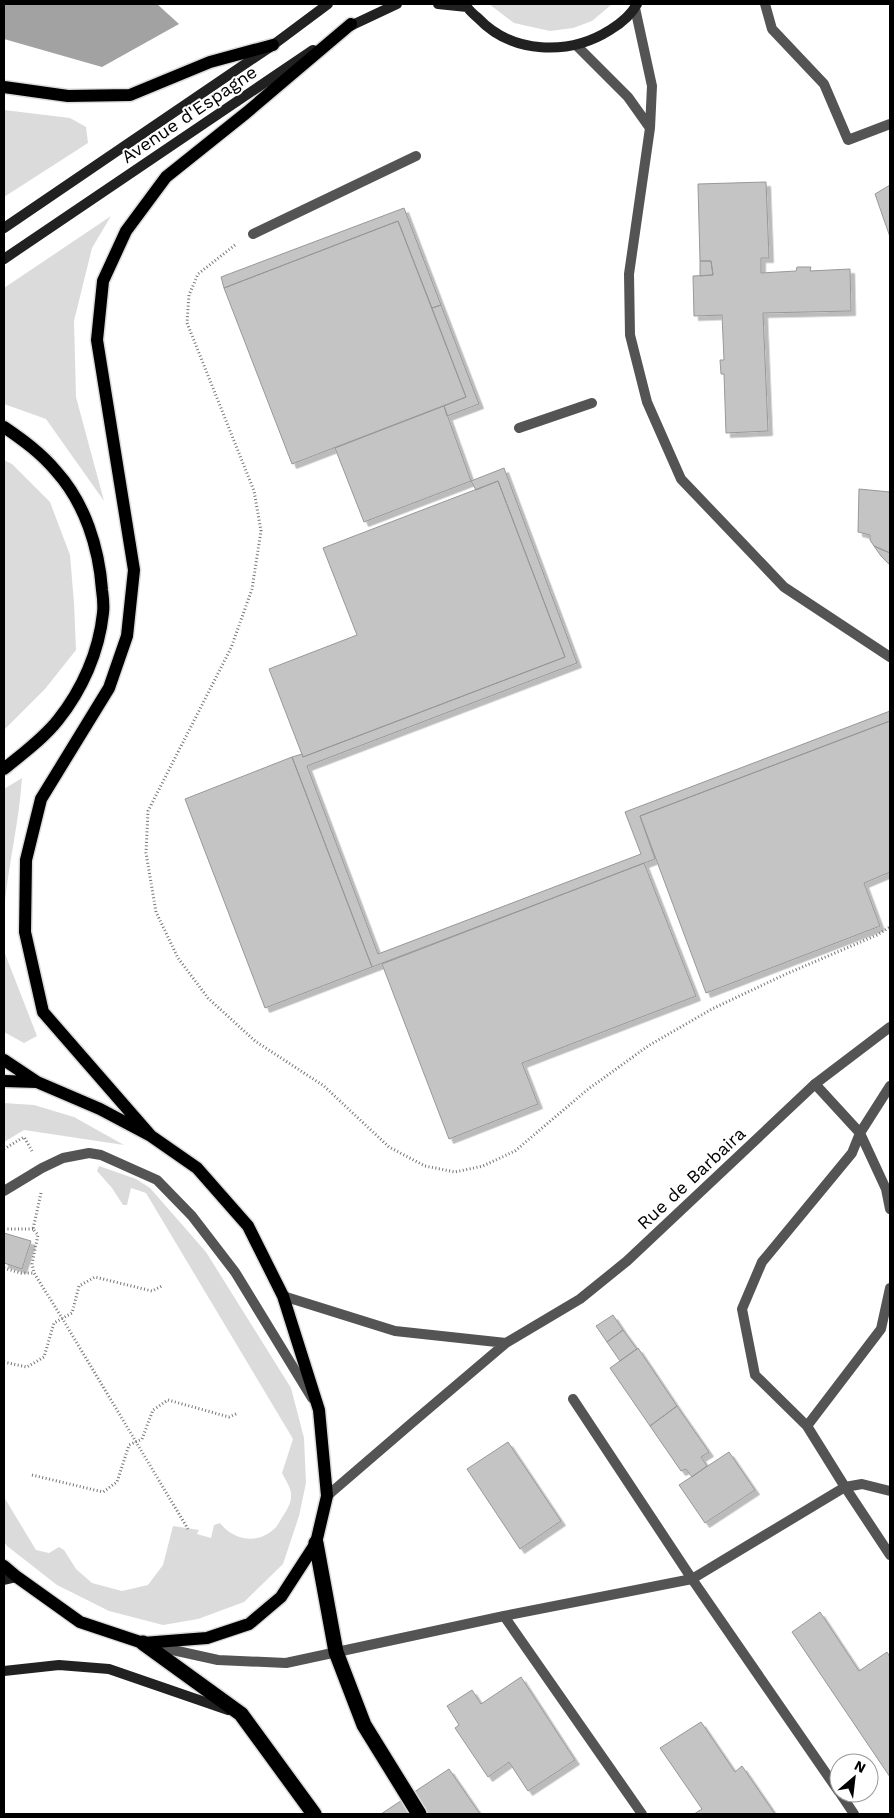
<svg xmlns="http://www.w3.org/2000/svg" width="894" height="1818" font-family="'Work Sans',sans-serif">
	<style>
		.green { fill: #dbdbdb }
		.water { fill: #a2a2a2 }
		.building { fill: #c4c4c4; stroke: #989898; filter: url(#shadow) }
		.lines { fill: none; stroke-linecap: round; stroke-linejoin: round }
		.primary-casing { stroke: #dbdbdb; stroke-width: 15 }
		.highway-casing { stroke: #dbdbdb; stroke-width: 18 }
		.path { stroke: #767676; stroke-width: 3; stroke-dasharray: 1 2.5; stroke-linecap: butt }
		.lane { stroke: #545454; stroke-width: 10 }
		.street { stroke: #545454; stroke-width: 10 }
		.secondary { stroke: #212121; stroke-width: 10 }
		.primary { stroke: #000; stroke-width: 12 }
		.highway { stroke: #000; stroke-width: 15 }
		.labels { text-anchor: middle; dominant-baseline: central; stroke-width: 4; stroke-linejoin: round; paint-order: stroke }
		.street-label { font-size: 18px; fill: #000; stroke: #fff }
	</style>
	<defs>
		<filter id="shadow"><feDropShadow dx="4.5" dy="4.5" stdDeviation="0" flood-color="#0004"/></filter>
	</defs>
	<rect width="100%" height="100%" fill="#fff"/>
	<path class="green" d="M 489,4 L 612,4 L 592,21 L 573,28 L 550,31 L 514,23 Z
		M 4,110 L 70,118 L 86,127 L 88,143 L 4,197 Z
		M 111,216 L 92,248 L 74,321 L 76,397 L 104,501 L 46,419 L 4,404 L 4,288 Z
		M 4,460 L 12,464 L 50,502 L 70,555 L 74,603 L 76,650 L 45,689 L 4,730 Z
		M 22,778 C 19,823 8,866 4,911 L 4,789 Z
		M 4,951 L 37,1036 L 24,1043 L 4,1032 Z
		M 4,1103 L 34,1105 L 74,1117 L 124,1145 L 24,1130 L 4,1142 Z
		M 99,1166 L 136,1179 L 150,1188 L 206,1252 L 291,1388 L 304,1438 L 306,1483 L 299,1516 L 283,1564 L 244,1602 L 198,1619 L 163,1625 L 109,1611 L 57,1585 L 7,1546 L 4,1542 L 4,1497 L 36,1550 L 49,1553 L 59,1547 L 64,1550 L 76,1569 L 92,1583 L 122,1591 L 148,1585 L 163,1565 L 173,1526 L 199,1530 L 197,1534 L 211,1538 L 214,1525 L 220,1523 C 233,1540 257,1545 274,1529 C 278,1526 280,1520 283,1516 C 287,1510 292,1502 291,1494 C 291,1488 285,1479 282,1473 L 293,1439 L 146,1193 L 131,1188 L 127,1205 L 123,1205 L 112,1188 L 97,1171 Z"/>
	<path class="water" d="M 4,4 L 157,4 L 179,24 L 102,67 L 4,39 Z"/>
	<path class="building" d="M 766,182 L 769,258 L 761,258 L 761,273 L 796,271 L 797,267 L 811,267 L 810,271 L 850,269 L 851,311 L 763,313 L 768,431 L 726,433 L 724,374 L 721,374 L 720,360 L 724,360 L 722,315 L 694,316 L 693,276 L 713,275 L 711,261 L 700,261 L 698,184 Z
		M 890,185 L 890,237 L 875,194 Z
		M 404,208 L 441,305 L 432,308 L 398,221 L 224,288 L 221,277 Z
		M 398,221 L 466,397 L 292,464 L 224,288 Z
		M 700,261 L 711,261 L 713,275 L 700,276 Z
		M 441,305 L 479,404 L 447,416 L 444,406 L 466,397 L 432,308 Z
		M 444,406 L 471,481 L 364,522 L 335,448 Z
		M 504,468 L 577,663 L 307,766 L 378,954 L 641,854 L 625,812 L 890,711 L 890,721 L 640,816 L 655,859 L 372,967 L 292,757 L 302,754 L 303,757 L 565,657 L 498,481 L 476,490 L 471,481 Z
		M 498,481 L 565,657 L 303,757 L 269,669 L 357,635 L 323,548 Z
		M 859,489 L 890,492 L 890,553 L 874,546 L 870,540 L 870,535 L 858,532 Z
		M 874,546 L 890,553 L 890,565 L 881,556 Z
		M 890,721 L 890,872 L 864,883 L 880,926 L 706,993 L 640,816 Z
		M 292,757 L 372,967 L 265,1008 L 185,799 Z
		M 644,863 L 696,996 L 522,1063 L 538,1104 L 449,1139 L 382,964 Z
		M 4,1233 L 31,1241 L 22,1269 L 4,1263 Z
		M 613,1315 L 623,1330 L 607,1342 L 596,1326 Z
		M 623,1330 L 637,1349 L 620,1361 L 607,1342 Z
		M 638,1348 L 677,1406 L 650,1426 L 610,1368 Z
		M 677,1406 L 709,1452 L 701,1457 L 707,1466 L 692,1477 L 686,1469 L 681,1471 L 650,1426 Z
		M 508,1442 L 561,1521 L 520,1549 L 467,1469 Z
		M 729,1452 L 755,1490 L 705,1523 L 679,1485 Z
		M 820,1612 L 859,1671 L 887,1652 L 890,1657 L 890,1777 L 792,1632 Z
		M 521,1677 L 575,1760 L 528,1791 L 509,1762 L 488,1777 L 455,1728 L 459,1725 L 447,1706 L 472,1690 L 481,1704 Z
		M 701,1722 L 735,1772 L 742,1766 L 775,1814 L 694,1814 L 702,1809 L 660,1748 Z
		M 449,1769 L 480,1814 L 381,1814 Z"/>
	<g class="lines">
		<defs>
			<path id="primary" d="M 4,87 L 68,96 L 130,95 L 210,62 L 273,45
				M 4,427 C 23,440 41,453 56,471 C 85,503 99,548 102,590 C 103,597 104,605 103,613 C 99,652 82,690 58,720 C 43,739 22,754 4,769
				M 4,1060 L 37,1082 L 100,1109 L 151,1136 L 197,1168 L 248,1226 L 283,1296 L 319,1410 L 327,1496 L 316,1543 L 281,1597 L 249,1624 L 207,1638 L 143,1643 L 80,1622 L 17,1577 L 4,1566
				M 4,1081 L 37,1082
				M 151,1136 L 43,1012 L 25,932 L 26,860 L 41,799 L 109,688 L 127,636 L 134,570 L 97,340 L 103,281 L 126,231 L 166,177 L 246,113 L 351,24"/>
			<path id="highway" d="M 316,1543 L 336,1652 L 364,1725 L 419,1814
				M 143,1643 L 241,1714 L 314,1814"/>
		</defs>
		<use href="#primary" class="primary-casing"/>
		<use href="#highway" class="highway-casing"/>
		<path class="path" d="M 235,245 L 198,274 L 189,295 L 187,323 L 254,491 L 261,531 L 252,589 L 231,648 L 148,811 L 146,853 L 156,912 L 178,958 L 208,998 L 255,1041 L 324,1086 L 389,1147 L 425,1166 L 455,1172 L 483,1166 L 515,1151 L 587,1090 L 648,1046 L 712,1009 L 786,974 L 877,935 L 890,927
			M 4,1149 L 24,1137 L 32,1151
			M 41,1193 L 33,1229 L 38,1235 L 32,1264 L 34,1273 L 62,1318 L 188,1529
			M 4,1229 L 33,1229
			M 4,1268 L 21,1273 L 34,1273
			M 4,1362 L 27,1367 L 44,1357 L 54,1323 L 72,1313 L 79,1286 L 95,1277 L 152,1291 L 162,1286
			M 32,1475 L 103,1492 L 117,1482 L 129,1445 L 142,1439 L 153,1410 L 168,1400 L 229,1417 L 238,1413"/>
		<path class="lane" d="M 765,4 L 772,29 L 824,84 L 848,140 L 890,124
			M 253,234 L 416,156
			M 519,428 L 592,403
			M 815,1084 L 860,1133 L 886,1189 L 890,1209
			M 890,1086 L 860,1133 L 852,1153 L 762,1262 L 742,1309 L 755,1375 L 807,1426 L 845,1487 L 862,1484 L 890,1491
			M 4,1191 L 42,1168 L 63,1158 L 89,1153 L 101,1155 L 157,1180 L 192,1216 L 235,1272 L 312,1398
			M 573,1399 L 692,1579 L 839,1792
			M 807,1426 L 881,1329 L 890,1288
			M 504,1616 L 642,1814
			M 150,1645 L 218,1660 L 286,1663 L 504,1616 L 692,1579 L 845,1487 L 890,1555
			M 840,1793 L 854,1814"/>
		<path class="street" d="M 635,8 L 652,86 L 650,128 L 629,274 L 630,335 L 647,402 L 681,479 L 745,546 L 784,587 L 890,657
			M 576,45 L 628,97 L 650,128
			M 283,1296 L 395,1331 L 506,1343
			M 327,1496 L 413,1422 L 506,1343 L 580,1299 L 627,1261 L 815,1084 L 890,1027"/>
		<path class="secondary" d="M 438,4 L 467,7
			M 465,4 C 468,9 473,14 478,18 C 512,54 569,56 610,30 C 620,24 631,15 637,4
			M 346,28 L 397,4
			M 4,228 L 273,45 L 328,4
			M 4,259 L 313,50
			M 4,1580 L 17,1577
			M 4,1671 L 59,1665 L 109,1669 L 228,1710"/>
		<use href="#primary" class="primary"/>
		<use href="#highway" class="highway"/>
	</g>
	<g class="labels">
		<g class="street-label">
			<text transform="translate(189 114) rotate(-34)">Avenue d'Espagne</text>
			<text transform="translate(691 1178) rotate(-43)">Rue de Barbaira</text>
		</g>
	</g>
	<rect width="894" height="1818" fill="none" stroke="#000000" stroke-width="10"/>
	<g transform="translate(854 1778) rotate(28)"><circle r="24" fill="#ffffff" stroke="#999999"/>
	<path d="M0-4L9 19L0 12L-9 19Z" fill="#000000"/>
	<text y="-8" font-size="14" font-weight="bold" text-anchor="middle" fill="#000000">N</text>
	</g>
</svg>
